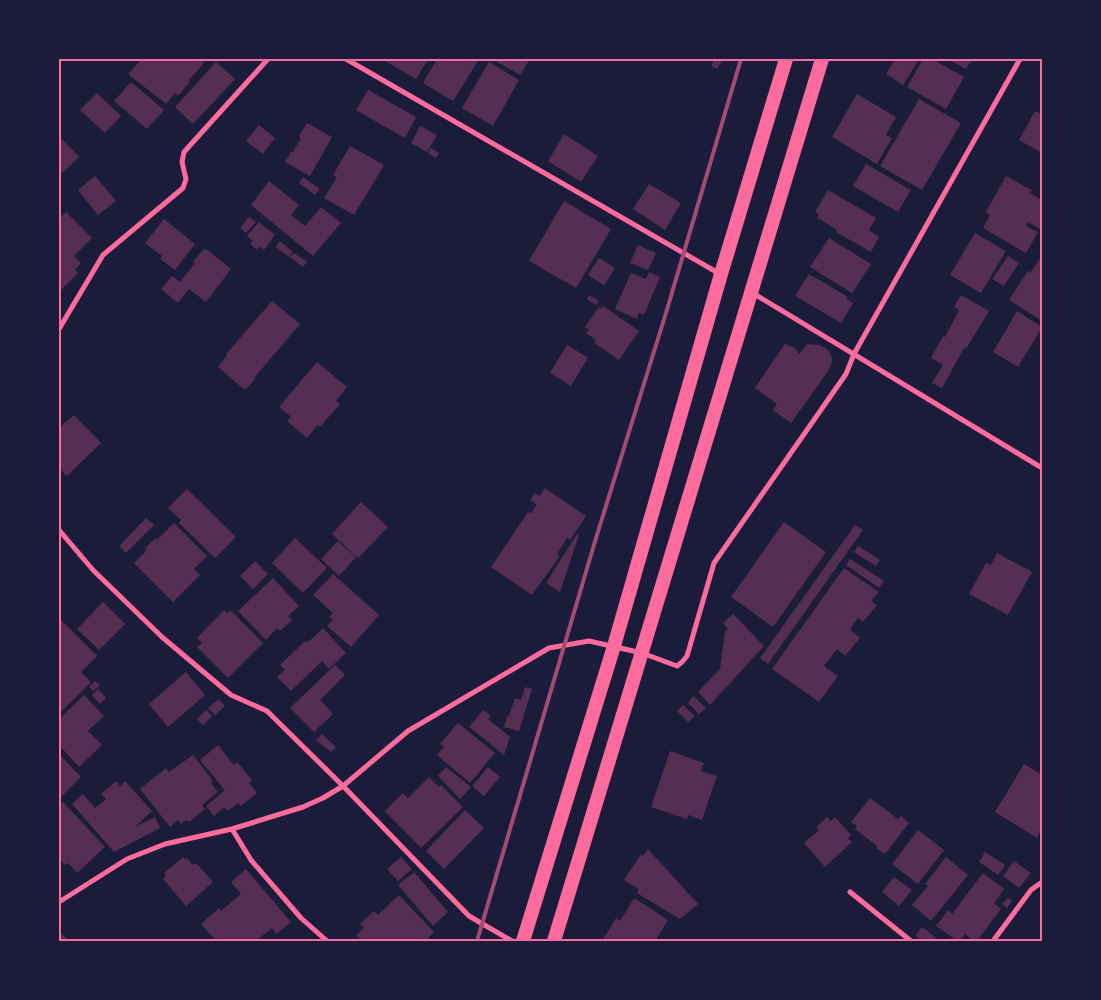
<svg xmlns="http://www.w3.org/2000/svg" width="1101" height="1000" font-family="'DM Sans',sans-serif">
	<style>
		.building { fill: #542f53 }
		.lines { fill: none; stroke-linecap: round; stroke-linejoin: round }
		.minor { stroke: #ff6b9d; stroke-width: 5 }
		.trunk { stroke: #ff6b9d; stroke-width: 14 }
		.rail { stroke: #a44b75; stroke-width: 4 }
		.neatline { fill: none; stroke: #ff6b9d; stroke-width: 2 }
	</style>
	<rect width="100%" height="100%" fill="#1b1b3a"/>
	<path class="building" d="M 142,59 L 200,59 L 204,63 L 189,80 L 190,82 L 178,96 L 175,93 L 166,104 L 128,74 Z
		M 386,59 L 428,59 L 416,79 L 385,61 Z
		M 437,59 L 479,59 L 453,101 L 423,83 Z
		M 492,59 L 530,59 L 520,75 Z
		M 715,59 L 723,59 L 717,69 L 711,66 Z
		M 895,59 L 919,59 L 903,85 L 886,74 Z
		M 923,59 L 932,59 L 964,77 L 946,109 L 907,87 Z
		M 947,59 L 972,59 L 966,69 Z
		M 216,62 L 235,79 L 193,124 L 175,107 Z
		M 489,62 L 519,80 L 493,126 L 462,108 Z
		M 131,82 L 164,110 L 147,129 L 114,101 Z
		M 368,90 L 416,117 L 405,138 L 356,110 Z
		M 97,93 L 121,116 L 105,133 L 80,110 Z
		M 857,94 L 896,117 L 886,135 L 892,138 L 877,164 L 832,137 Z
		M 919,99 L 961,123 L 922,190 L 880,166 Z
		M 1042,110 L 1042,153 L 1019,140 L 1035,111 L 1040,114 Z
		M 307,123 L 332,137 L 310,176 L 285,162 L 291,152 L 293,152 L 301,138 L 299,136 Z
		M 259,125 L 275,138 L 263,154 L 246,141 Z
		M 420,126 L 437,135 L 427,152 L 411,143 Z
		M 564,134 L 598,156 L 581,182 L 548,161 Z
		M 62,139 L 79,157 L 62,173 L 59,169 L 59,141 Z
		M 350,146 L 384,165 L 354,215 L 324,198 L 337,177 L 333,175 Z
		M 431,148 L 439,153 L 436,158 L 428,153 Z
		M 866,164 L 911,190 L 898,212 L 853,186 Z
		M 95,176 L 116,201 L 98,215 L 78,190 Z
		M 1006,176 L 1032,190 L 1030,193 L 1042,200 L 1042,224 L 1040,229 L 1028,222 L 1026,226 L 1038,232 L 1026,253 L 983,228 L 990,215 L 986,212 Z
		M 303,177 L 320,189 L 315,195 L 299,183 Z
		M 269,181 L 299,205 L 291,215 L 305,226 L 321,207 L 341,223 L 313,256 L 251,205 Z
		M 649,184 L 681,203 L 665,230 L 633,209 Z
		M 828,190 L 876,218 L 869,230 L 879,237 L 871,252 L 836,232 L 837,230 L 817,218 L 819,214 L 815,212 Z
		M 564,201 L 611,229 L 576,288 L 529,261 Z
		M 66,212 L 92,238 L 74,256 L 81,263 L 75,269 L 78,273 L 59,292 L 59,219 Z
		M 249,217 L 256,222 L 246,233 L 240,228 Z
		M 164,219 L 195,244 L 175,270 L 160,259 L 162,256 L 145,243 Z
		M 259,222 L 275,235 L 264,250 L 259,246 L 257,250 L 250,244 L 253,241 L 247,236 Z
		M 975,233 L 1006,251 L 981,293 L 950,275 Z
		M 829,238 L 871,264 L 852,293 L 810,267 Z
		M 280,241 L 293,252 L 289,257 L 276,247 Z
		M 638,245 L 656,253 L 648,270 L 630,263 Z
		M 206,249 L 231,269 L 206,302 L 189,289 L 178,303 L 161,289 L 172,276 L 180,282 L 195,263 L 193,262 L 203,250 Z
		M 294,253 L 307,262 L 303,267 L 290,257 Z
		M 1008,256 L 1019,263 L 1004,286 L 992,279 Z
		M 1041,257 L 1042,258 L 1042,321 L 1009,300 L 1028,271 L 1030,273 Z
		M 599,258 L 615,268 L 604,285 L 588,275 Z
		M 649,272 L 660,277 L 644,315 L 639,313 L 637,319 L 615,309 L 631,273 L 646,279 Z
		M 809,274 L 848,297 L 846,299 L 853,303 L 841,323 L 795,296 Z
		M 589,295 L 599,301 L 596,305 L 587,299 Z
		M 961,295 L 989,311 L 966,349 L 964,348 L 942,388 L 932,383 L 943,365 L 931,358 L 943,336 L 945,337 L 959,310 L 954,307 Z
		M 272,301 L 300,324 L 254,378 L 255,379 L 245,390 L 218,367 L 227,355 L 226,354 Z
		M 603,306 L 639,331 L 619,360 L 594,343 L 596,340 L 586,333 L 589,330 L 585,327 L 599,307 L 601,309 Z
		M 1017,311 L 1042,327 L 1018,367 L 993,352 Z
		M 785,344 L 795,348 L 799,354 L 807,344 L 820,345 L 827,349 L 831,355 L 832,361 L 829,370 L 791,423 L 773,410 L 777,404 L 755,388 Z
		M 567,345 L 588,358 L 571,386 L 550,373 Z
		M 317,362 L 347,387 L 336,401 L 340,404 L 320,427 L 318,425 L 307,438 L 287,421 L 291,417 L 279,407 Z
		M 74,415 L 101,443 L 67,476 L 59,468 L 59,424 L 61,426 Z
		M 545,488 L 586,516 L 570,540 L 567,538 L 557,554 L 560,556 L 532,595 L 491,567 L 528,512 L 531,513 L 537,505 L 530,500 L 535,493 L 540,496 Z
		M 187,489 L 236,537 L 215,558 L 179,523 L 181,520 L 168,508 Z
		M 361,502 L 388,527 L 358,558 L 332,534 Z
		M 146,518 L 154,525 L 126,553 L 119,546 Z
		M 784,522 L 826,552 L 773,627 L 731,597 Z
		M 174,523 L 207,556 L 194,569 L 200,575 L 173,602 L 134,563 L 147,550 L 145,548 L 156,538 L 157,540 Z
		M 855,525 L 863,530 L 768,664 L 760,658 Z
		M 577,534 L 579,535 L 560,592 L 546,583 Z
		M 295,538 L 327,568 L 303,593 L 272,563 Z
		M 338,541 L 356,557 L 339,576 L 321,559 Z
		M 858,546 L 880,560 L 876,566 L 854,552 Z
		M 997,553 L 1032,572 L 1008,615 L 969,594 L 986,563 L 991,565 Z
		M 850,559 L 884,581 L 879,588 L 846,565 Z
		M 255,561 L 268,574 L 253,589 L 240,576 Z
		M 844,568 L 879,592 L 871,601 L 877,605 L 863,622 L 858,618 L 850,629 L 860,638 L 845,656 L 837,649 L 824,666 L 838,676 L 819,702 L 772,669 Z
		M 333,574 L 379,615 L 351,647 L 327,626 L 333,620 L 329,617 L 333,613 L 313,595 Z
		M 273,578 L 299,606 L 288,616 L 292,620 L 280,631 L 277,628 L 266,640 L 238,611 Z
		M 103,602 L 125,624 L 99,650 L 77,629 Z
		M 224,610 L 227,613 L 230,610 L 263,643 L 228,678 L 197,647 L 202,643 L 197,638 Z
		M 733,614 L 764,646 L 710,705 L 698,692 L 720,669 L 725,631 L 728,629 L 723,623 Z
		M 60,619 L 97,656 L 81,672 L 91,682 L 59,714 L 59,620 Z
		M 323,628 L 346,653 L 329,669 L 322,661 L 291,691 L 277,677 L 285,670 L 280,665 L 305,641 L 307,643 Z
		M 335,665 L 345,675 L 320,700 L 333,714 L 314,732 L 290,708 Z
		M 186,672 L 205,695 L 168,727 L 149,704 Z
		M 95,681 L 100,685 L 93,691 L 89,687 Z
		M 525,687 L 532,689 L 519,731 L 504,727 L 507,716 L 509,716 L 515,698 L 521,700 Z
		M 98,689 L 106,698 L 100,704 L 92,695 Z
		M 84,695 L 104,716 L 88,731 L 102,745 L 79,767 L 59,745 L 59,719 Z
		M 693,696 L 706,708 L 699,714 L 688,703 Z
		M 219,699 L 225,706 L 215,715 L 208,708 Z
		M 683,705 L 695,716 L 688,722 L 677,711 Z
		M 206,710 L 212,716 L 203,725 L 197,719 Z
		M 483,710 L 491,716 L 488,719 L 510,737 L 504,755 L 469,727 Z
		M 458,723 L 495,753 L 470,783 L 437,755 L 444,747 L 440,744 Z
		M 322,734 L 336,747 L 331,752 L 316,740 Z
		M 218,745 L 234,765 L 237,762 L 252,780 L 249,783 L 257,793 L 241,806 L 238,803 L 228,811 L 224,807 L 214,816 L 206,806 L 225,790 L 200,760 Z
		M 670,751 L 704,763 L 701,771 L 717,776 L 702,820 L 688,815 L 687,819 L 651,807 Z
		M 59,754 L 81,777 L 59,799 Z
		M 193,755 L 213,781 L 211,783 L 218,792 L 202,805 L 205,809 L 189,822 L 186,820 L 181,824 L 178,820 L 170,827 L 140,789 L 166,768 L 169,772 Z
		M 1024,764 L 1042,775 L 1042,828 L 1037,838 L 995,812 Z
		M 446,767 L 471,787 L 460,799 L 438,776 Z
		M 488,767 L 500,777 L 484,796 L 472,786 Z
		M 429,777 L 439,787 L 441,785 L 463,807 L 421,848 L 385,811 L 403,793 L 408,798 Z
		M 116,781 L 120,786 L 125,781 L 152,811 L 136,826 L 155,817 L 160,828 L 114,852 L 72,804 L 83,794 L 95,808 L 106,799 L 101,794 Z
		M 870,798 L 898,819 L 901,816 L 909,823 L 885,854 L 876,848 L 877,846 L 855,829 L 857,826 L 851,822 Z
		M 63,802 L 105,847 L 77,873 L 68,863 L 65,865 L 59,859 L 59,805 Z
		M 465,810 L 484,828 L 444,869 L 426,851 Z
		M 827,817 L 831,821 L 835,817 L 851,835 L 848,838 L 852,842 L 825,867 L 804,843 L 819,830 L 816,827 Z
		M 918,830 L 944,850 L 918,884 L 892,864 Z
		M 648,849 L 698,904 L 680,919 L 637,893 L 639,889 L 624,880 L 641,854 L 643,856 Z
		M 985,852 L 1005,865 L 998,875 L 979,862 Z
		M 183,857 L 185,859 L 187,858 L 193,865 L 196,863 L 213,882 L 186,906 L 163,879 L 166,876 L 164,873 Z
		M 401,857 L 412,869 L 398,881 L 387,869 Z
		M 946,857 L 968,875 L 931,921 L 912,905 L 928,886 L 925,884 Z
		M 1014,861 L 1031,873 L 1019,888 L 1003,876 Z
		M 246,869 L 291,922 L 276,934 L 272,928 L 256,941 L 216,941 L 201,924 L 219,908 L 221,911 L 241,894 L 231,882 Z
		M 414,872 L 448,912 L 433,926 L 398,885 Z
		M 983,873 L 1004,889 L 994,903 L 1001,909 L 977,941 L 974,941 L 965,934 L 960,941 L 957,941 L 936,926 L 948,910 L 952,914 Z
		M 894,877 L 912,890 L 899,906 L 882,892 Z
		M 399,895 L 434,932 L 425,941 L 362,941 L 356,935 L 364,928 L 360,924 L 374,911 L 378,915 Z
		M 634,898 L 668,920 L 655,941 L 602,941 L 616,918 L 620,921 Z
		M 1008,898 L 1012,901 L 1007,908 L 1002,904 Z
		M 922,927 L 940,941 L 923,941 L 915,936 Z
		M 59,932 L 69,941 L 59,941 Z"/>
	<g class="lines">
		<path class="minor" d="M 346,59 L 720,274
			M 751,292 L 1042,468
			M 59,329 L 103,255 L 183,188 L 186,179 L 182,162 L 184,152 L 268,59
			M 59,530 L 93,570 L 162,637 L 231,695 L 267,711 L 343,786 L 469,916 L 512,941
			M 232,829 L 251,860 L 301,918 L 327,941
			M 850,892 L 911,941
			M 59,902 L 127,859 L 165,844 L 232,829 L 303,807 L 323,798 L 343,786 L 408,731 L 549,648 L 589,641 L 642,653 L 677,666 L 682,662 L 687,656 L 714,563 L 846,374 L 854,354 L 1020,59
			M 993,941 L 1031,890 L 1042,882"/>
		<path class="trunk" d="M 523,941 L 614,646 L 721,274 L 786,59
			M 554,941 C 644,647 731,352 822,59"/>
		<path class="rail" d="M 477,941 L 596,538 L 666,313 L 741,59"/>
	</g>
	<rect width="1101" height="1000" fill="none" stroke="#1b1b3a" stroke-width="120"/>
	<rect x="60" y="60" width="981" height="880" class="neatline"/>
</svg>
